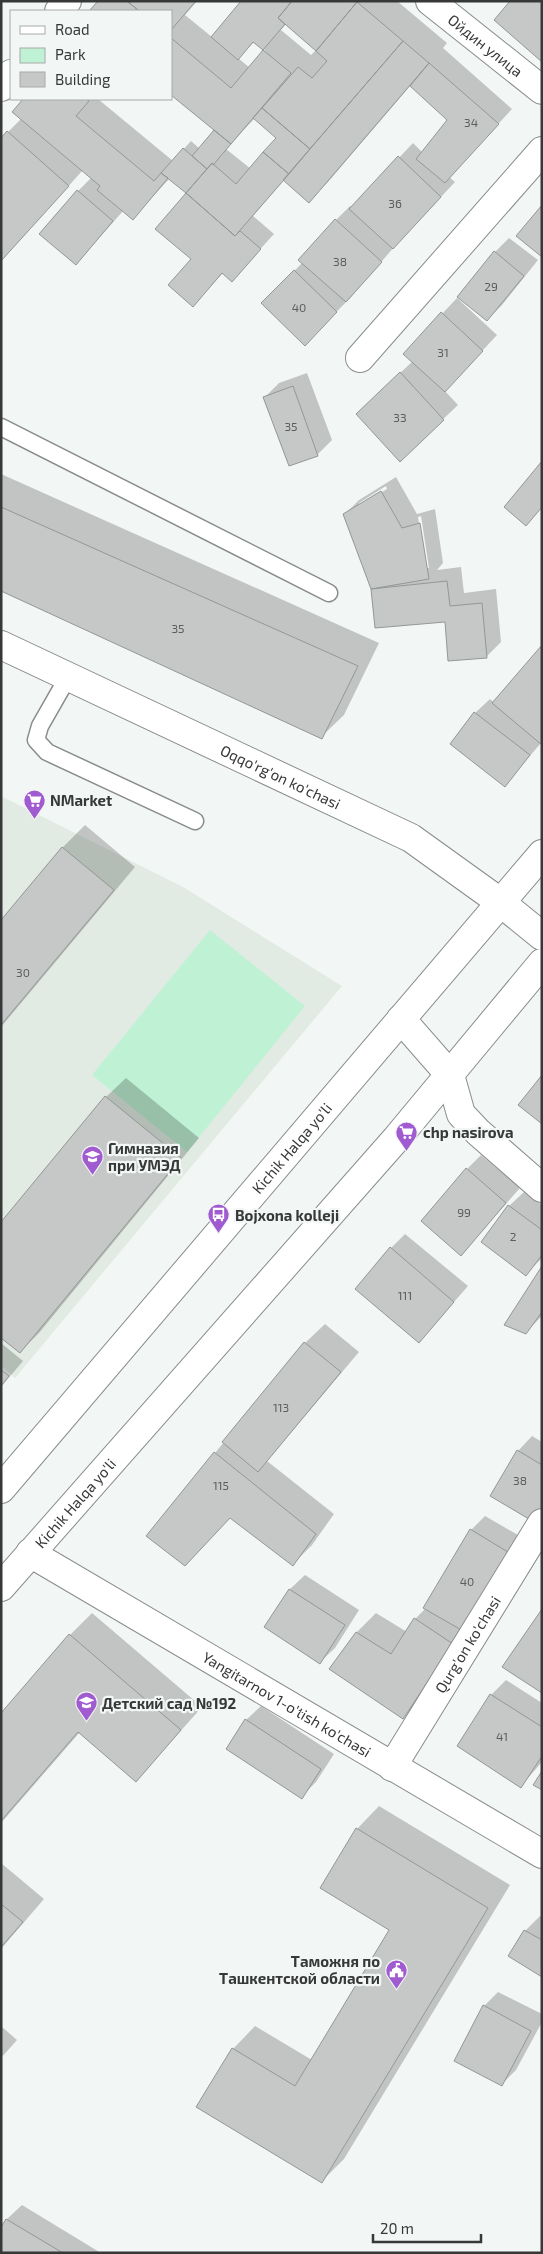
<svg xmlns="http://www.w3.org/2000/svg" width="543" height="2254" font-family="'Exo 2',sans-serif">
	<style>
		.built { fill: #e1ebe4 }
		.green { fill: #bff1d4 }
		.shadow { fill: #0003; fill-rule: evenodd }
		.building { fill: #c5c8c6; stroke: #939795 }
		.lines { fill: none; stroke-linecap: round; stroke-linejoin: round }
		.lane-casing { stroke: #888c8a; stroke-width: 19 }
		.street-casing { stroke: #888c8a; stroke-width: 30 }
		.secondary-casing { stroke: #888c8a; stroke-width: 30 }
		.highway-casing { stroke: #888c8a; stroke-width: 30 }
		.lane { stroke: #fff; stroke-width: 16 }
		.street { stroke: #fff; stroke-width: 28 }
		.secondary { stroke: #fff; stroke-width: 28 }
		.highway { stroke: #fff; stroke-width: 28 }
		.labels { text-anchor: middle; dominant-baseline: central; stroke-width: 4.5; stroke-linejoin: round; paint-order: stroke }
		.number-label { font-size: 12px; fill: #5a5d5c }
		.street-label { font-size: 15px; fill: #373938; stroke: #f2f6f4 }
		.poi-label { font-size: 15px; font-weight: bold; fill: #373938; stroke: #f2f6f4; text-anchor: start }
	</style>
	<rect width="100%" height="100%" fill="#f2f6f4"/>
	<path class="built" d="M 1,796 L 183,887 L 342,986 L 15,1378 L 1,1365 Z"/>
	<path class="green" d="M 210,930 L 305,1006 L 187,1152 L 92,1075 Z"/>
	<path class="shadow" d="M 99,1 L 197,1 L 185,15 L 212,37 L 243,1 L 397,1 L 447,43 L 443,48 L 512,109 L 449,177 L 455,182 L 395,246 L 351,297 L 305,344 L 263,303 L 303,262 L 336,220 L 350,206 L 352,207 L 413,143 L 423,153 L 449,119 L 411,85 L 328,182 L 309,201 L 284,180 L 253,216 L 274,234 L 232,280 L 223,273 L 193,305 L 188,193 L 170,178 L 133,218 L 124,210 L 76,264 L 78,191 L 92,177 L 83,170 L 1,261 L 1,139 L 21,119 L 13,112 L 25,99 L 98,99 L 173,161 L 191,141 L 200,149 L 216,130 L 171,93 L 171,11 L 91,11 ZM 286,24 L 316,50 L 311,55 L 281,30 ZM 255,41 L 265,50 L 250,68 L 238,58 ZM 255,118 L 278,137 L 251,169 L 226,149 Z
		M 509,238 L 538,260 L 502,305 L 487,320 L 495,252 Z
		M 457,298 L 497,335 L 445,391 L 458,405 L 400,460 L 372,399 L 413,361 L 404,354 Z
		M 307,373 L 332,440 L 318,454 L 290,465 L 265,397 L 279,383 Z
		M 1,474 L 379,643 L 344,715 L 321,737 L 1,589 Z
		M 396,477 L 417,514 L 435,509 L 443,563 L 437,570 L 461,567 L 464,593 L 496,589 L 501,642 L 486,657 L 446,620 L 376,627 L 373,589 L 344,515 L 359,500 ZM 386,486 L 387,489 L 359,506 L 359,503 ZM 421,516 L 429,568 L 426,568 L 418,517 Z
		M 490,699 L 541,743 L 505,785 L 475,713 Z
		M 85,825 L 135,867 L 1,1027 L 1,922 L 63,847 Z
		M 126,1078 L 199,1138 L 39,1333 L 20,1352 L 1,1224 L 106,1097 Z
		M 481,1155 L 520,1188 L 461,1254 L 467,1169 Z
		M 524,1192 L 542,1205 L 542,1258 L 526,1274 L 509,1206 Z
		M 405,1234 L 468,1286 L 419,1342 L 391,1248 Z
		M 542,1268 L 542,1316 L 525,1333 Z
		M 325,1324 L 359,1352 L 267,1461 L 334,1514 L 312,1545 L 293,1564 L 215,1453 L 305,1343 Z
		M 1,1343 L 23,1361 L 1,1387 Z
		M 532,1436 L 542,1442 L 542,1512 L 518,1451 Z
		M 485,1516 L 525,1539 L 422,1698 L 403,1717 L 357,1632 L 376,1613 L 407,1632 L 415,1619 L 426,1608 L 471,1530 Z
		M 305,1575 L 359,1610 L 335,1648 L 320,1662 L 266,1627 L 290,1589 Z
		M 92,1613 L 202,1707 L 136,1781 L 80,1732 L 1,1823 L 1,1715 L 70,1635 Z
		M 506,1680 L 542,1703 L 542,1762 L 521,1786 L 458,1746 L 491,1695 Z
		M 261,1706 L 334,1754 L 316,1782 L 301,1797 L 246,1720 Z
		M 379,1806 L 510,1885 L 344,2159 L 322,2181 L 233,2049 L 255,2026 L 312,2060 L 391,1929 L 357,1829 Z
		M 1,1863 L 44,1899 L 1,1949 Z
		M 540,1916 L 542,1917 L 542,1975 L 510,1956 L 525,1931 Z
		M 498,1992 L 542,2014 L 542,2022 L 516,2070 L 502,2084 L 484,2006 Z
		M 1,2026 L 17,2040 L 1,2058 Z
		M 22,2205 L 101,2253 L 1,2253 L 1,2229 L 7,2219 Z"/>
	<path class="building" d="M 98,1 L 127,1 L 139,11 L 89,11 Z
		M 127,1 L 196,1 L 171,30 L 171,11 L 139,11 Z
		M 241,1 L 292,1 L 278,18 L 285,24 L 263,50 L 253,42 L 238,60 L 211,37 Z
		M 292,1 L 356,1 L 357,2 L 316,51 L 278,18 Z
		M 510,1 L 542,1 L 542,62 L 494,20 Z
		M 357,2 L 403,41 L 310,149 L 262,108 L 298,67 L 312,78 L 327,61 L 316,51 Z
		M 171,38 L 231,88 L 263,50 L 291,73 L 231,144 L 171,95 Z
		M 403,41 L 429,63 L 309,203 L 283,180 Z
		M 429,63 L 499,124 L 445,183 L 416,159 L 447,120 L 410,86 Z
		M 23,99 L 86,99 L 89,101 L 76,116 L 154,181 L 161,173 L 168,178 L 133,220 L 97,190 L 100,186 L 12,112 Z
		M 262,108 L 310,149 L 289,174 L 263,152 L 276,138 L 253,118 Z
		M 214,130 L 231,144 L 213,165 L 212,163 L 207,169 L 192,156 Z
		M 7,131 L 69,186 L 1,261 L 1,138 Z
		M 183,148 L 207,169 L 186,193 L 161,173 Z
		M 263,152 L 289,174 L 235,236 L 186,193 L 212,163 L 236,184 Z
		M 398,156 L 441,197 L 393,249 L 349,209 Z
		M 77,190 L 113,221 L 76,265 L 39,234 Z
		M 186,193 L 235,236 L 240,231 L 261,249 L 232,282 L 222,273 L 193,307 L 168,285 L 191,259 L 155,229 Z
		M 542,205 L 542,257 L 516,236 Z
		M 335,219 L 382,262 L 346,302 L 298,260 Z
		M 494,251 L 524,276 L 487,321 L 457,297 Z
		M 294,270 L 337,312 L 305,346 L 261,303 Z
		M 441,312 L 483,351 L 445,392 L 403,354 Z
		M 400,372 L 444,420 L 400,462 L 356,414 Z
		M 293,386 L 318,456 L 289,466 L 263,397 Z
		M 542,461 L 542,507 L 526,526 L 504,507 Z
		M 381,491 L 402,528 L 420,523 L 429,579 L 371,589 L 343,514 Z
		M 1,507 L 358,666 L 322,739 L 1,591 Z
		M 447,581 L 450,606 L 482,603 L 487,658 L 448,661 L 445,622 L 375,628 L 371,589 Z
		M 542,645 L 542,745 L 492,703 Z
		M 474,712 L 530,755 L 505,787 L 450,744 Z
		M 62,847 L 114,890 L 1,1025 L 1,920 Z
		M 542,1075 L 542,1124 L 518,1105 Z
		M 105,1096 L 181,1158 L 20,1353 L 1,1338 L 1,1222 Z
		M 466,1168 L 506,1203 L 461,1256 L 421,1221 Z
		M 508,1205 L 542,1230 L 542,1255 L 526,1276 L 481,1242 Z
		M 390,1247 L 454,1302 L 419,1343 L 355,1289 Z
		M 542,1266 L 542,1312 L 526,1334 L 504,1325 Z
		M 304,1342 L 341,1372 L 258,1472 L 222,1442 Z
		M 1,1370 L 9,1376 L 1,1386 Z
		M 517,1450 L 542,1465 L 542,1508 L 534,1522 L 490,1496 Z
		M 214,1452 L 316,1534 L 293,1566 L 230,1518 L 185,1566 L 146,1536 Z
		M 470,1529 L 511,1554 L 465,1632 L 423,1608 Z
		M 289,1589 L 345,1625 L 320,1664 L 264,1627 Z
		M 542,1609 L 542,1693 L 502,1667 Z
		M 414,1618 L 453,1644 L 403,1719 L 329,1669 L 356,1632 L 391,1654 Z
		M 69,1634 L 181,1730 L 136,1782 L 78,1732 L 1,1821 L 1,1713 Z
		M 490,1694 L 542,1727 L 542,1756 L 521,1788 L 457,1746 Z
		M 245,1719 L 321,1769 L 302,1799 L 226,1749 Z
		M 542,1771 L 542,1790 L 533,1785 Z
		M 356,1828 L 488,1908 L 322,2183 L 196,2107 L 232,2048 L 295,2086 L 389,1930 L 320,1888 Z
		M 1,1904 L 23,1922 L 1,1947 Z
		M 524,1930 L 542,1940 L 542,1977 L 508,1956 Z
		M 483,2005 L 531,2031 L 502,2086 L 454,2061 Z
		M 6,2219 L 63,2253 L 1,2253 L 1,2227 Z"/>
	<g class="lines">
		<defs>
			<path id="lane" d="M 1,427 L 329,593
				M 68,677 L 40,726 L 36,740 L 47,752 L 195,821"/>
			<g id="street">
				<path id="s1" d="M 430,1 L 542,90"/>
				<path d="M 59,11 L 67,1"/>
				<path d="M 1,87 L 11,74"/>
				<path d="M 360,358 L 542,151"/>
				<path d="M 401,1019 L 450,1075 L 461,1114 L 478,1132 L 542,1188"/>
				<path id="s2" d="M 30,1553 L 542,1854"/>
				<path id="s3" d="M 392,1767 L 542,1523"/>
			</g>
			<g id="secondary">
				<path id="s4" d="M 1,645 L 411,838 L 500,902 L 542,936"/>
			</g>
			<g id="highway">
				<path id="s5" d="M 1,1489 L 542,854"/>
				<path id="s6" d="M 1,1587 L 396,1139 L 542,963"/>
			</g>
		</defs>
		<use href="#lane" class="lane-casing"/>
		<use href="#street" class="street-casing"/>
		<use href="#secondary" class="secondary-casing"/>
		<use href="#highway" class="highway-casing"/>
		<use href="#lane" class="lane"/>
		<use href="#street" class="street"/>
		<use href="#secondary" class="secondary"/>
		<use href="#highway" class="highway"/>
	</g>
	<defs>
		<symbol id="supermarket-pin" viewBox="-11 -11 22 30"><path d="M0 17L-7.5 6A9.5 9.5 0 1 1 7.5 6Z" fill="#a05bd0" stroke="#f2f6f4"/><path d="M-6-5.5h2.5l.6 2H6L4.5 2H-2.5L-4.4-4H-6ZM-1.5 3.2a1.3 1.3 0 1 0 .1 0ZM3 3.2a1.3 1.3 0 1 0 .1 0Z" fill="#fff"/></symbol>
		<symbol id="school-pin" viewBox="-11 -11 22 30"><path d="M0 17L-7.5 6A9.5 9.5 0 1 1 7.5 6Z" fill="#a05bd0" stroke="#f2f6f4"/><path d="M0-5L7-2L0 1L-7-2ZM-4 1L0 2.5L4 1V4Q0 6-4 4Z" fill="#fff"/></symbol>
		<symbol id="bus-pin" viewBox="-11 -11 22 30"><path d="M0 17L-7.5 6A9.5 9.5 0 1 1 7.5 6Z" fill="#a05bd0" stroke="#f2f6f4"/><path d="M-5-6H5V4H4V6H2V4H-2V6H-4V4H-5ZM-3.5-4V0h7V-4ZM-3.5 1.2v1.5H-2V1.2ZM2 1.2v1.5H3.5V1.2Z" fill="#fff"/></symbol>
		<symbol id="civic-pin" viewBox="-11 -11 22 30"><path d="M0 17L-7.5 6A9.5 9.5 0 1 1 7.5 6Z" fill="#a05bd0" stroke="#f2f6f4"/><path d="M-.6-6.5H3V-4.5H.6V-3L4-1V1h2V6H-6V1h2V-1L-.6-3ZM-1.2 2.5V6h2.4V2.5Z" fill="#fff"/></symbol>
	</defs>
	<g fill-rule="evenodd">
		<use href="#supermarket-pin" x="22" y="788" width="25" height="34"/>
		<use href="#supermarket-pin" x="394" y="1120" width="25" height="34"/>
		<use href="#school-pin" x="80" y="1144" width="25" height="34"/>
		<use href="#bus-pin" x="206" y="1202" width="25" height="34"/>
		<use href="#school-pin" x="74" y="1690" width="25" height="34"/>
		<use href="#civic-pin" x="384" y="1958" width="25" height="34"/>
	</g>
	<g class="labels">
		<g class="number-label">
			<text x="471" y="122">34</text>
			<text x="395" y="203">36</text>
			<text x="340" y="261">38</text>
			<text x="491" y="286">29</text>
			<text x="299" y="307">40</text>
			<text x="443" y="352">31</text>
			<text x="400" y="417">33</text>
			<text x="291" y="426">35</text>
			<text x="178" y="628">35</text>
			<text x="23" y="972">30</text>
			<text x="464" y="1212">99</text>
			<text x="513" y="1236">2</text>
			<text x="405" y="1295">111</text>
			<text x="281" y="1407">113</text>
			<text x="520" y="1480">38</text>
			<text x="221" y="1485">115</text>
			<text x="467" y="1581">40</text>
			<text x="502" y="1736">41</text>
		</g>
		<g class="street-label">
			<text stroke="none"><textPath href="#s1" startOffset="71">Ойдин улица</textPath></text>
			<text stroke="none"><textPath href="#s4" startOffset="309">Oqqo'rg'on ko'chasi</textPath></text>
			<text stroke="none"><textPath href="#s5" startOffset="448">Kichik Halqa yo'li</textPath></text>
			<text stroke="none"><textPath href="#s6" startOffset="112">Kichik Halqa yo'li</textPath></text>
			<text stroke="none"><textPath href="#s3" startOffset="144">Qurg'on ko'chasi</textPath></text>
			<text stroke="none"><textPath href="#s2" startOffset="298">Yangitarnov 1-o'tish ko'chasi</textPath></text>
		</g>
		<g class="poi-label">
			<text x="50" y="800">NMarket</text>
			<text x="423" y="1132">chp nasirova</text>
			<text x="108" y="1148">Гимназия<tspan x="108" dy="17">при УМЭД</tspan></text>
			<text x="235" y="1215">Bojxona kolleji</text>
			<text x="102" y="1703">Детский сад №192</text>
			<text x="380" y="1961" text-anchor="end">Таможня по<tspan x="380" dy="17">Ташкентской области</tspan></text>
		</g>
	</g>
	<rect width="543" height="2254" fill="none" stroke="#373938" stroke-width="5"/>
	<rect x="10" y="10" width="162" height="90" fill="#f2f6f4" stroke="#a7aaa9"/>
	<rect x="20" y="26" width="25" height="8" fill="#ffffff" stroke="#a7aaa9"/>
	<text x="55" y="35" font-size="15" fill="#373938">Road</text>
	<rect x="20" y="48" width="25" height="15" fill="#bff1d4" stroke="#a7aaa9"/>
	<text x="55" y="60" font-size="15" fill="#373938">Park</text>
	<rect x="20" y="72" width="25" height="15" fill="#c5c8c6" stroke="#a7aaa9"/>
	<text x="55" y="85" font-size="15" fill="#373938">Building</text>
	<path d="M373 2234v8h108v-8" fill="none" stroke="#373938" stroke-width="2.5"/>
	<text x="380" y="2234" font-size="15" fill="#373938" stroke="#f2f6f4" stroke-width="4" paint-order="stroke">20 m</text>
</svg>
